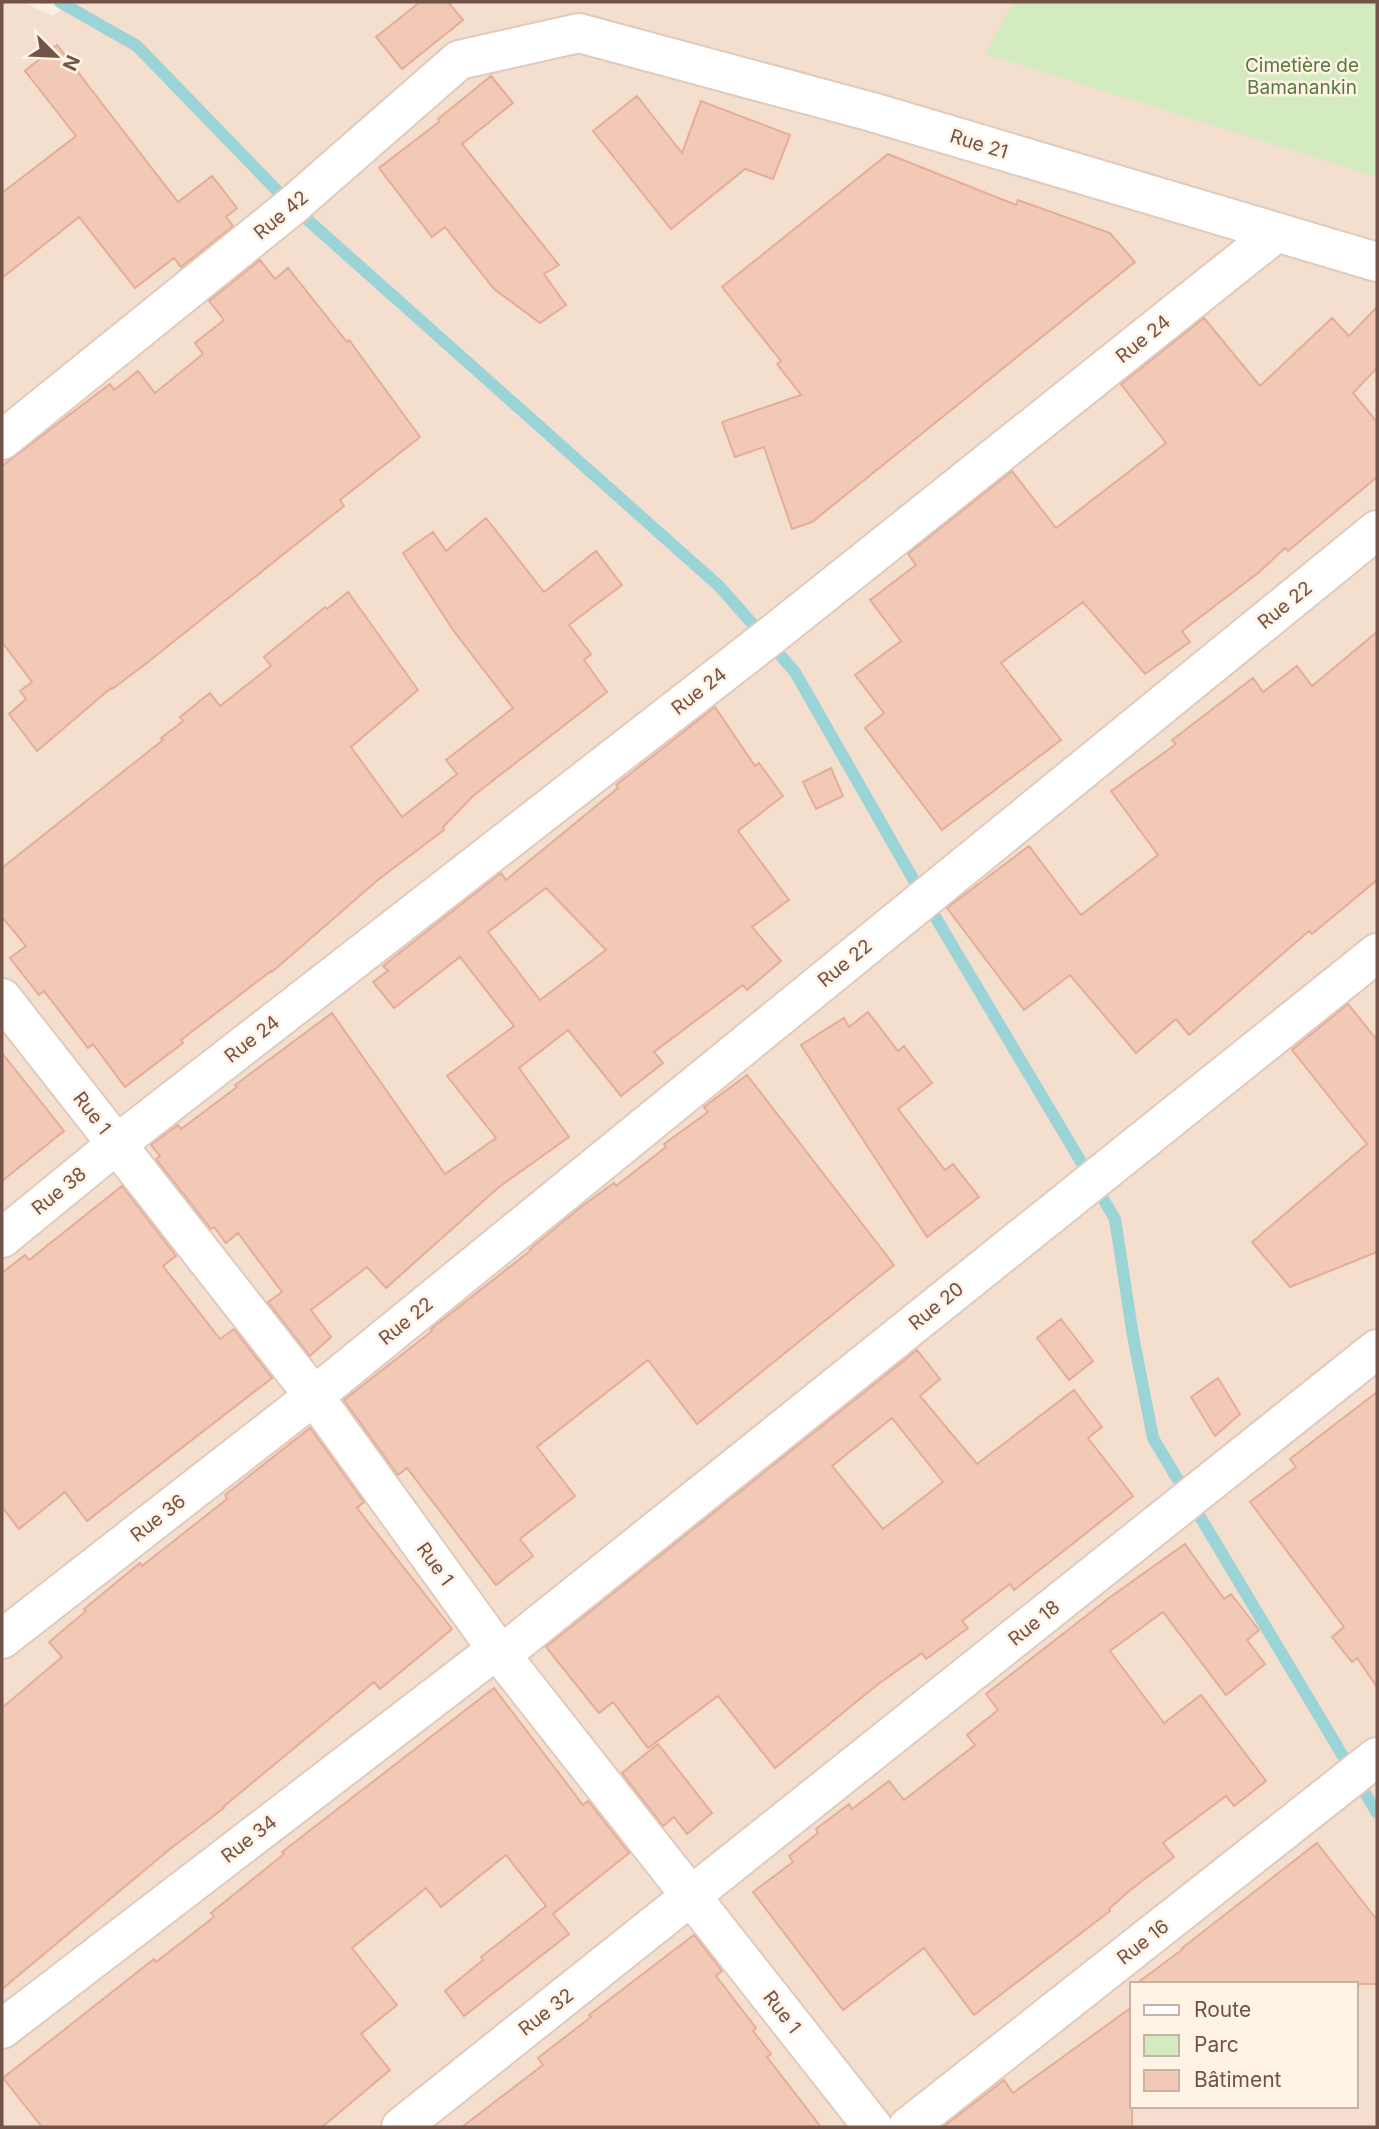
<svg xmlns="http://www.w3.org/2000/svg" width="1379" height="2129" font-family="Inter,sans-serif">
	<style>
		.residential { fill: #f4dfce; fill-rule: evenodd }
		.green { fill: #d4eabf }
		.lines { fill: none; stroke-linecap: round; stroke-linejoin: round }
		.stream { stroke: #9bd4d7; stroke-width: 12 }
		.building { fill: #f2c9b7; stroke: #e5ad97; stroke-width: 2; fill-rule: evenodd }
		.minor-casing { stroke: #e0cabc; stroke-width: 42 }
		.minor { stroke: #fff; stroke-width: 38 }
		.labels { text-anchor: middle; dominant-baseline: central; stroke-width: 5; stroke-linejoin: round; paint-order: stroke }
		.park-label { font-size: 19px; fill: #56793f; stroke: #fff3e6 }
		.street-label { font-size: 19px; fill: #735247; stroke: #fff3e6 }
	</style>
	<rect width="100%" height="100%" fill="#fceee0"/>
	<path class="residential" d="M 2,2 L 23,2 L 52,16 L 74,2 L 1200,2 L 1377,77 L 1377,2127 L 2,2127 ZM 1132,1984 L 1356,1984 L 1356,2106 L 1132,2106 Z"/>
	<path class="green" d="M 1013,2 L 1377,2 L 1377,177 L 985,54 Z"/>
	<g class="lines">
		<path class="stream" d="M 60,2 L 137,46 L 292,206 L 719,586 L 795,672 L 924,898 L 1115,1219 L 1133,1336 L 1153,1438 L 1377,1813"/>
	</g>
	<path class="building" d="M 420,2 L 448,2 L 463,20 L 402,69 L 376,37 Z
		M 57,45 L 178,202 L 212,176 L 237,208 L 226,217 L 233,226 L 181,267 L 174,258 L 135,288 L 79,217 L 2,278 L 2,193 L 76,136 L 25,71 Z
		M 491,76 L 513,103 L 462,144 L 559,265 L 544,274 L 566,305 L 540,323 L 494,289 L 445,227 L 432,237 L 379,168 L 439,122 L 438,119 Z
		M 637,96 L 682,153 L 701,101 L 790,135 L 773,179 L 745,169 L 671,229 L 593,131 Z
		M 888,154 L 1016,205 L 1018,200 L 1110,233 L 1135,262 L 812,522 L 792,529 L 764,447 L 735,457 L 722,422 L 801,395 L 777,364 L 781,361 L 722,287 Z
		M 260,260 L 275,279 L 288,268 L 347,342 L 349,340 L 420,437 L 340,500 L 344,506 L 143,666 L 112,689 L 111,688 L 37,751 L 9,714 L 26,699 L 20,691 L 32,682 L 2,642 L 2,466 L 110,384 L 114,390 L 138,371 L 155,393 L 203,354 L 195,343 L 224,320 L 209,301 Z
		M 1377,307 L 1377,368 L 1353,393 L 1377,422 L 1377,477 L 1288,551 L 1285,548 L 1258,573 L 1182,631 L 1190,642 L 1145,674 L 1083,602 L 1001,663 L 1061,740 L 942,830 L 865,728 L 884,713 L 855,675 L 901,641 L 870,600 L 916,565 L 908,554 L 1012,471 L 1056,528 L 1166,443 L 1121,384 L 1204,318 L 1260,386 L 1332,318 L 1349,336 Z
		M 486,518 L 544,592 L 596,551 L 622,585 L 569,625 L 591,654 L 584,660 L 607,692 L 473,796 L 443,827 L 444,830 L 379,879 L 272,972 L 271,971 L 181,1040 L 183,1043 L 125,1087 L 93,1044 L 88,1048 L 44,991 L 39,995 L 10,958 L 26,946 L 2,917 L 2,868 L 163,740 L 161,738 L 183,721 L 180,717 L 210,693 L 220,706 L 271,666 L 264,657 L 325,607 L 327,609 L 348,592 L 418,690 L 351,747 L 402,817 L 457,774 L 446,760 L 513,708 L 453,630 L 403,553 L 433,532 L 446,551 Z
		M 1377,632 L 1377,880 L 1312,934 L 1309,931 L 1189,1035 L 1176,1019 L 1136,1053 L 1070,975 L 1024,1010 L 947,908 L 1029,846 L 1081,915 L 1158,855 L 1111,791 L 1176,744 L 1172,740 L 1253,678 L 1263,692 L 1297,666 L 1312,686 Z
		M 715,707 L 755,766 L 759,763 L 783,796 L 738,831 L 789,900 L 752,927 L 781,961 L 747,990 L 743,985 L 654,1052 L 663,1063 L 621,1096 L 568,1030 L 519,1068 L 569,1137 L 499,1187 L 386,1288 L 367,1267 L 311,1310 L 331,1337 L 310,1356 L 268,1302 L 282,1292 L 238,1233 L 226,1243 L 214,1227 L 211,1229 L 156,1159 L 160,1156 L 151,1145 L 178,1125 L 181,1129 L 237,1087 L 235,1085 L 332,1013 L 445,1174 L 496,1138 L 447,1076 L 514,1026 L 460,957 L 394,1008 L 373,982 L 388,971 L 383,966 L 501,873 L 506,880 L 618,788 L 616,785 ZM 546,888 L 606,950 L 540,1000 L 488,932 Z
		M 831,768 L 843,796 L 816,809 L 803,782 Z
		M 1348,1004 L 1377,1040 L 1377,1252 L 1290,1287 L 1252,1242 L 1367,1144 L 1292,1050 Z
		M 868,1012 L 898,1051 L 904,1046 L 932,1083 L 898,1109 L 945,1170 L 953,1164 L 979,1197 L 927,1237 L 801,1045 L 844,1018 L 849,1027 Z
		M 2,1053 L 64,1131 L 2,1181 Z
		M 747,1075 L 894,1265 L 697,1424 L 648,1360 L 537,1447 L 575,1496 L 520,1539 L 533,1556 L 496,1585 L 407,1468 L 398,1475 L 344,1400 L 432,1331 L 431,1329 L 531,1250 L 530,1249 L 581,1207 L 614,1183 L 616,1186 L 666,1147 L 664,1144 L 708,1112 L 704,1107 Z
		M 122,1186 L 176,1256 L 163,1266 L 220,1339 L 234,1329 L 272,1378 L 87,1521 L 65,1492 L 19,1529 L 2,1507 L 2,1273 L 25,1255 L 29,1260 Z
		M 1061,1319 L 1093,1361 L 1069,1380 L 1037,1338 Z
		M 917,1350 L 940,1379 L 920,1396 L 977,1464 L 1074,1390 L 1102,1427 L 1088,1438 L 1133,1496 L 1014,1590 L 1010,1584 L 962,1621 L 968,1628 L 926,1659 L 922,1653 L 877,1685 L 775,1768 L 718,1696 L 648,1748 L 613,1702 L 599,1713 L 546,1647 ZM 892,1418 L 943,1482 L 883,1529 L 832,1466 Z
		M 1218,1378 L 1240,1414 L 1215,1436 L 1191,1397 Z
		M 1377,1392 L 1377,1687 L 1357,1658 L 1352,1662 L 1332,1637 L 1344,1627 L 1250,1502 L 1296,1467 L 1290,1459 Z
		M 310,1428 L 364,1502 L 357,1508 L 452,1629 L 380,1689 L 374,1682 L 223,1807 L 224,1808 L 170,1849 L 2,1989 L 2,1708 L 62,1657 L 49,1642 L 86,1611 L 84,1609 L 140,1563 L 142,1566 L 227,1499 L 225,1495 Z
		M 1185,1544 L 1224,1599 L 1231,1594 L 1259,1630 L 1247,1640 L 1265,1664 L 1226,1695 L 1163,1612 L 1110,1651 L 1164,1723 L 1201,1695 L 1266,1781 L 1234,1806 L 1226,1796 L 1163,1843 L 1174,1857 L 1129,1891 L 1109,1909 L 1110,1911 L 974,2015 L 924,1948 L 843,2010 L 753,1892 L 793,1862 L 789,1856 L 818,1833 L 816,1829 L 849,1804 L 852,1809 L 889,1781 L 904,1800 L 975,1745 L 967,1735 L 998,1710 L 986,1694 L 1109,1598 Z
		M 494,1688 L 583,1805 L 588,1801 L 629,1853 L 553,1914 L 569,1934 L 464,2016 L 445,1991 L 483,1960 L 481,1957 L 546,1906 L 506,1855 L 441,1907 L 426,1888 L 352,1948 L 397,2005 L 361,2034 L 390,2070 L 322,2127 L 42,2127 L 3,2078 L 154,1959 L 156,1962 L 214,1917 L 211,1913 L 284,1854 L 282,1852 Z
		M 658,1744 L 712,1813 L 687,1834 L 674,1817 L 663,1826 L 622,1773 Z
		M 1317,1843 L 1377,1920 L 1377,1984 L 1136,1984 L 1183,1949 L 1182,1948 Z
		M 694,1935 L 722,1971 L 716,1976 L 756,2028 L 753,2031 L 771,2054 L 767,2057 L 821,2127 L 462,2127 L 543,2065 L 538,2058 L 591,2017 L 589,2015 Z
		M 1132,2007 L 1132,2127 L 943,2127 L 1004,2080 L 1013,2093 Z"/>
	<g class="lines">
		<defs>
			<path id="minor" d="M 2,440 L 292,206 L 459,60 L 579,33 L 872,112 L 1377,262
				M 2,998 L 314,1396 L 501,1655 L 873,2127
				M 2,1238 L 117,1144 L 777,631 L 1277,232
				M 2,1639 L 314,1396 L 1377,530
				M 2,2029 L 496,1650 L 501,1655 L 1377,953
				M 401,2127 L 1377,1349
				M 908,2127 L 1377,1757"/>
		</defs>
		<use href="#minor" class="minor-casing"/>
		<use href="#minor" class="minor"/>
	</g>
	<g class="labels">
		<g class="park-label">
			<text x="1302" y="65">Cimetière de<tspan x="1302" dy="22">Bamanankin</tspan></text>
		</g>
		<g class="street-label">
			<text transform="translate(979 144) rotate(17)">Rue 21</text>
			<text transform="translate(281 215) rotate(-40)">Rue 42</text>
			<text transform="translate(1143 339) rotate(-39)">Rue 24</text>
			<text transform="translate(1285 605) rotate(-39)">Rue 22</text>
			<text transform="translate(699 691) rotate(-38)">Rue 24</text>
			<text transform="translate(845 963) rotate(-39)">Rue 22</text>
			<text transform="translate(252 1039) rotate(-38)">Rue 24</text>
			<text transform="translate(92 1113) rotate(52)">Rue 1</text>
			<text transform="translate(59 1191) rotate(-39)">Rue 38</text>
			<text transform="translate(936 1306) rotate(-39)">Rue 20</text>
			<text transform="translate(406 1321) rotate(-39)">Rue 22</text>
			<text transform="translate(158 1518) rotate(-38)">Rue 36</text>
			<text transform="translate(435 1564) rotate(54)">Rue 1</text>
			<text transform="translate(1034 1623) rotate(-39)">Rue 18</text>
			<text transform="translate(249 1839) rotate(-38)">Rue 34</text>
			<text transform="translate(1143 1942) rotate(-38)">Rue 16</text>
			<text transform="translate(546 2012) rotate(-38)">Rue 32</text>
			<text transform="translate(782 2012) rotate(52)">Rue 1</text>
		</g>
	</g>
	<rect width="1379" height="2129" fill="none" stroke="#735247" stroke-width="7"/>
	<rect x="1130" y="1982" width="228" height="126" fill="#fff3e6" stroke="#c7b3a6" stroke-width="2"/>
	<rect x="1144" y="2005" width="35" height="10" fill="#ffffff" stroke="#c7b3a6" stroke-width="2"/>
	<text x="1194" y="2017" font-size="21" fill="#735247">Route</text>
	<rect x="1144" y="2035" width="35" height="21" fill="#d4eabf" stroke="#c7b3a6" stroke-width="2"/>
	<text x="1194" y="2052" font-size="21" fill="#735247">Parc</text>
	<rect x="1144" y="2070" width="35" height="21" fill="#f2c9b7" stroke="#c7b3a6" stroke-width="2"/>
	<text x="1194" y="2087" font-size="21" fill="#735247">Bâtiment</text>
	<g transform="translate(56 56) rotate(114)" stroke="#fff3e6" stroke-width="5" paint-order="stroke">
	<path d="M0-5L12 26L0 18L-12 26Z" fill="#735247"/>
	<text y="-10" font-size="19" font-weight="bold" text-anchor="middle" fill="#735247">N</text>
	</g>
</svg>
